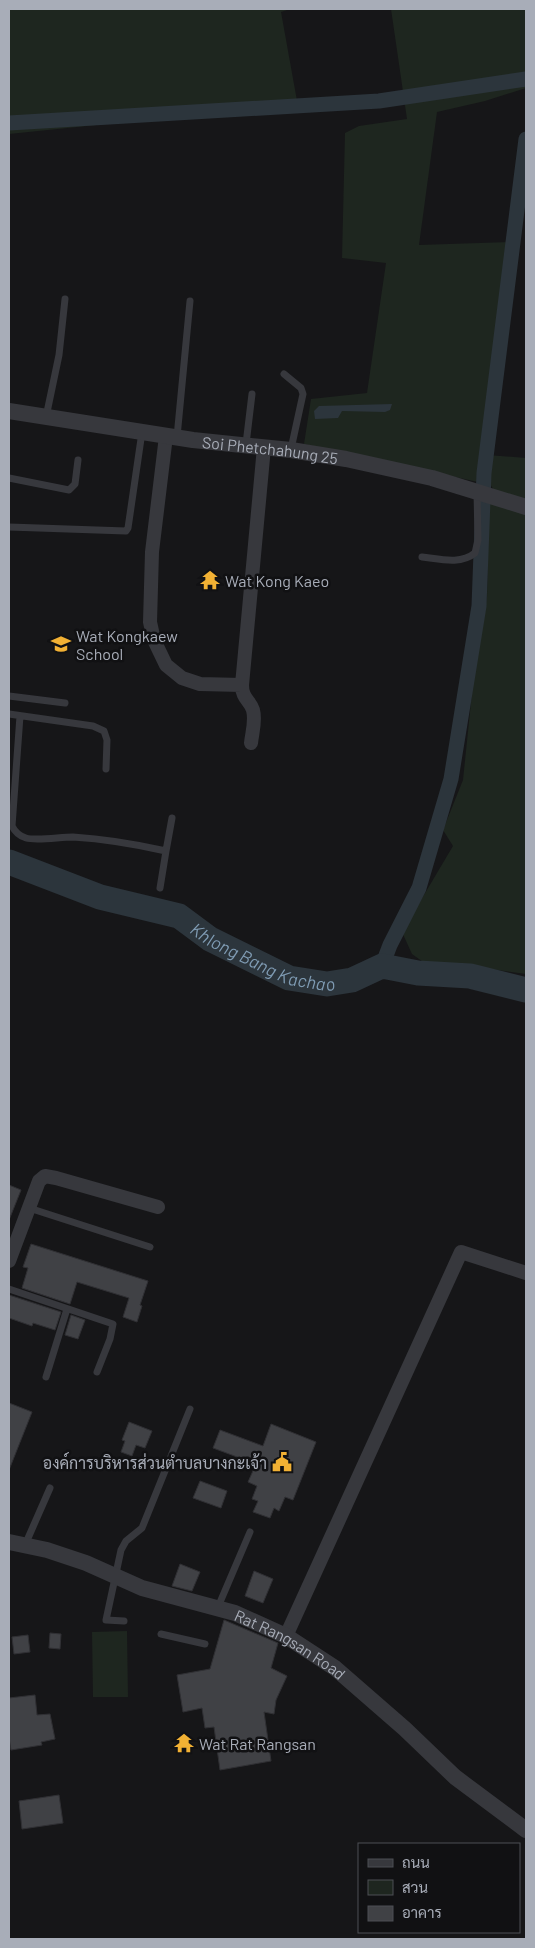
<svg xmlns="http://www.w3.org/2000/svg" width="535" height="1948" font-family="Barlow,Sarabun,sans-serif">
	<style>
		.green { fill: #1e261f }
		.water { fill: #2c353c }
		.lines { fill: none; stroke-linecap: round; stroke-linejoin: round }
		.canal { stroke: #2c353c; stroke-width: 15 }
		.river { stroke: #2c353c; stroke-width: 25 }
		.building { fill: #404145; stroke: #303034 }
		.service { stroke: #37383d; stroke-width: 7 }
		.minor { stroke: #37383d; stroke-width: 14 }
		.tertiary { stroke: #37383d; stroke-width: 16 }
		.labels { text-anchor: middle; dominant-baseline: central; stroke-width: 5; stroke-linejoin: round; paint-order: stroke }
		.street-label { font-size: 16px; fill: #a8adb8; stroke: #111113 }
		.poi-label { font-size: 16px; fill: #a8adb8; stroke: #111113; text-anchor: start }
		.water-label { font-size: 18px; font-style: italic; fill: #7f9bb3; stroke: #111113 }
	</style>
	<rect width="100%" height="100%" fill="#161618"/>
	<path class="green" d="M 9,9 L 290,9 L 281,12 L 299,112 L 116,123 L 9,134 Z
		M 391,9 L 526,9 L 526,88 L 485,101 L 437,112 L 419,245 L 511,242 L 478,482 L 304,444 L 311,399 L 367,393 L 386,263 L 342,258 L 345,133 L 359,126 L 407,119 Z
		M 487,455 L 526,458 L 526,499 L 497,495 L 490,484 Z
		M 489,503 L 526,514 L 526,974 L 483,968 L 426,964 L 412,954 L 402,932 L 453,846 L 443,830 L 463,780 L 473,683 L 487,597 Z
		M 127,1631 L 128,1697 L 93,1697 L 92,1632 Z"/>
	<path class="water" d="M 392,404 L 390,410 L 385,412 L 342,411 L 338,418 L 315,419 L 314,411 L 319,406 Z"/>
	<g class="lines">
		<path class="canal" d="M 9,123 L 379,101 L 526,79
			M 382,966 L 390,945 L 419,888 L 451,779 L 479,606 L 484,473 L 526,139"/>
		<path class="river" id="s1" d="M 9,862 L 100,897 L 179,916 L 210,939 L 289,978 L 327,984 L 352,980 L 382,966 L 418,973 L 470,976 L 526,990"/>
	</g>
	<path class="building" d="M 9,1185 L 21,1190 L 9,1220 Z
		M 31,1244 L 148,1281 L 140,1305 L 142,1306 L 137,1322 L 123,1317 L 129,1298 L 77,1282 L 70,1304 L 22,1288 L 28,1268 L 23,1267 Z
		M 9,1295 L 61,1312 L 55,1330 L 33,1323 L 32,1326 L 9,1318 Z
		M 71,1315 L 85,1320 L 78,1339 L 65,1335 Z
		M 9,1403 L 32,1412 L 9,1470 Z
		M 129,1422 L 152,1431 L 145,1448 L 136,1445 L 132,1456 L 121,1452 L 125,1441 L 122,1440 Z
		M 271,1424 L 316,1442 L 293,1500 L 285,1497 L 279,1511 L 274,1508 L 270,1518 L 253,1512 L 258,1501 L 252,1499 L 257,1486 L 248,1482 L 256,1464 L 213,1448 L 220,1430 L 263,1446 Z
		M 200,1481 L 227,1491 L 221,1508 L 193,1498 Z
		M 180,1564 L 200,1572 L 192,1591 L 172,1586 Z
		M 254,1571 L 273,1579 L 263,1603 L 245,1596 Z
		M 224,1620 L 278,1643 L 271,1668 L 287,1676 L 276,1700 L 274,1714 L 264,1712 L 271,1761 L 220,1770 L 214,1727 L 205,1728 L 202,1708 L 183,1712 L 177,1675 L 210,1669 Z
		M 50,1633 L 61,1634 L 60,1649 L 49,1648 Z
		M 28,1635 L 30,1652 L 14,1654 L 12,1637 Z
		M 35,1695 L 37,1715 L 50,1714 L 55,1739 L 41,1742 L 42,1745 L 11,1750 L 9,1738 L 9,1698 Z
		M 59,1795 L 63,1823 L 22,1829 L 19,1801 Z"/>
	<g class="lines">
		<path class="service" d="M 284,374 L 301,388 L 303,394 L 291,449
			M 46,417 L 59,355 L 65,299
			M 177,437 L 190,301
			M 246,444 L 252,394
			M 9,478 L 69,490 L 75,484 L 78,460
			M 9,527 L 126,531 L 128,528 L 142,432
			M 422,557 C 440,559 460,565 475,553 L 478,540 L 477,491
			M 9,696 L 65,703
			M 9,714 L 93,726 L 104,731 L 107,740 L 106,769
			M 20,716 L 12,826 C 15,832 19,836 26,838 C 37,841 60,837 73,837 C 105,839 135,844 166,851 L 160,888
			M 166,851 L 172,818
			M 29,1208 L 150,1247
			M 9,1289 L 113,1324 L 110,1339 L 97,1372
			M 46,1377 L 67,1309
			M 25,1545 L 50,1488
			M 218,1607 L 250,1532
			M 124,1621 L 106,1620 L 121,1550 L 126,1541 L 142,1528 L 190,1409
			M 161,1634 L 205,1644"/>
		<path class="minor" d="M 166,436 L 152,552 L 150,622 L 154,640 L 166,665 L 182,678 L 200,684 L 242,685
			M 251,743 C 252,733 256,721 253,710 C 250,700 242,699 242,685 L 264,447
			M 9,1261 L 39,1181 L 45,1176 L 56,1178 L 158,1207
			M 286,1636 L 461,1252 L 526,1273"/>
		<g class="tertiary">
			<path id="s2" d="M 9,411 L 193,440 L 291,450 L 346,459 L 432,478 L 526,507"/>
			<path id="s3" d="M 9,1542 L 47,1550 L 86,1563 L 142,1588 L 235,1613 L 286,1636 L 335,1668 L 405,1729 L 455,1777 L 526,1830"/>
		</g>
	</g>
	<defs>
		<symbol id="temple-bare" viewBox="-9 -9 18 18"><path d="M0-6L5-2H3V0L6.5 2.5H4V6H1.5V3h-3V6H-4V2.5H-6.5L-3 0V-2H-5Z" fill="#f2b134" stroke="#111113" stroke-width="2.5" paint-order="stroke"/></symbol>
		<symbol id="school-bare" viewBox="-9 -9 18 18"><path d="M0-5L7-2L0 1L-7-2ZM-4 1L0 2.5L4 1V4Q0 6-4 4Z" fill="#f2b134" stroke="#111113" stroke-width="2.5" paint-order="stroke"/></symbol>
		<symbol id="civic-bare" viewBox="-9 -9 18 18"><path d="M-.6-6.5H3V-4.5H.6V-3L4-1V1h2V6H-6V1h2V-1L-.6-3ZM-1.2 2.5V6h2.4V2.5Z" fill="#f2b134" stroke="#111113" stroke-width="2.5" paint-order="stroke"/></symbol>
	</defs>
	<g fill-rule="evenodd">
		<use href="#temple-bare" x="196" y="566" width="28" height="28"/>
		<use href="#school-bare" x="47" y="630" width="28" height="28"/>
		<use href="#civic-bare" x="268" y="1448" width="28" height="28"/>
		<use href="#temple-bare" x="170" y="1729" width="28" height="28"/>
	</g>
	<g class="labels">
		<g class="street-label">
			<text stroke="none"><textPath href="#s2" startOffset="264">Soi Phetchahung 25</textPath></text>
			<text stroke="none"><textPath href="#s3" startOffset="301">Rat Rangsan Road</textPath></text>
		</g>
		<g class="poi-label">
			<text x="225" y="580">Wat Kong Kaeo</text>
			<text x="76" y="635">Wat Kongkaew<tspan x="76" dy="18">School</tspan></text>
			<text x="267" y="1462" text-anchor="end">องค์การบริหารส่วนตำบลบางกะเจ้า</text>
			<text x="199" y="1743">Wat Rat Rangsan</text>
		</g>
		<g class="water-label">
			<text stroke="none"><textPath href="#s1" startOffset="274">Khlong Bang Kachao</textPath></text>
		</g>
	</g>
	<rect width="535" height="1948" fill="none" stroke="#a8adb8" stroke-width="20"/>
	<rect x="358" y="1843" width="162" height="90" fill="#111113" stroke="#4d4f55"/>
	<rect x="368" y="1859" width="25" height="8" fill="#37383d" stroke="#4d4f55"/>
	<text x="402" y="1868" font-size="15" fill="#a8adb8">ถนน</text>
	<rect x="368" y="1880" width="25" height="15" fill="#1e261f" stroke="#4d4f55"/>
	<text x="402" y="1893" font-size="15" fill="#a8adb8">สวน</text>
	<rect x="368" y="1906" width="25" height="15" fill="#404145" stroke="#4d4f55"/>
	<text x="402" y="1918" font-size="15" fill="#a8adb8">อาคาร</text>
</svg>
